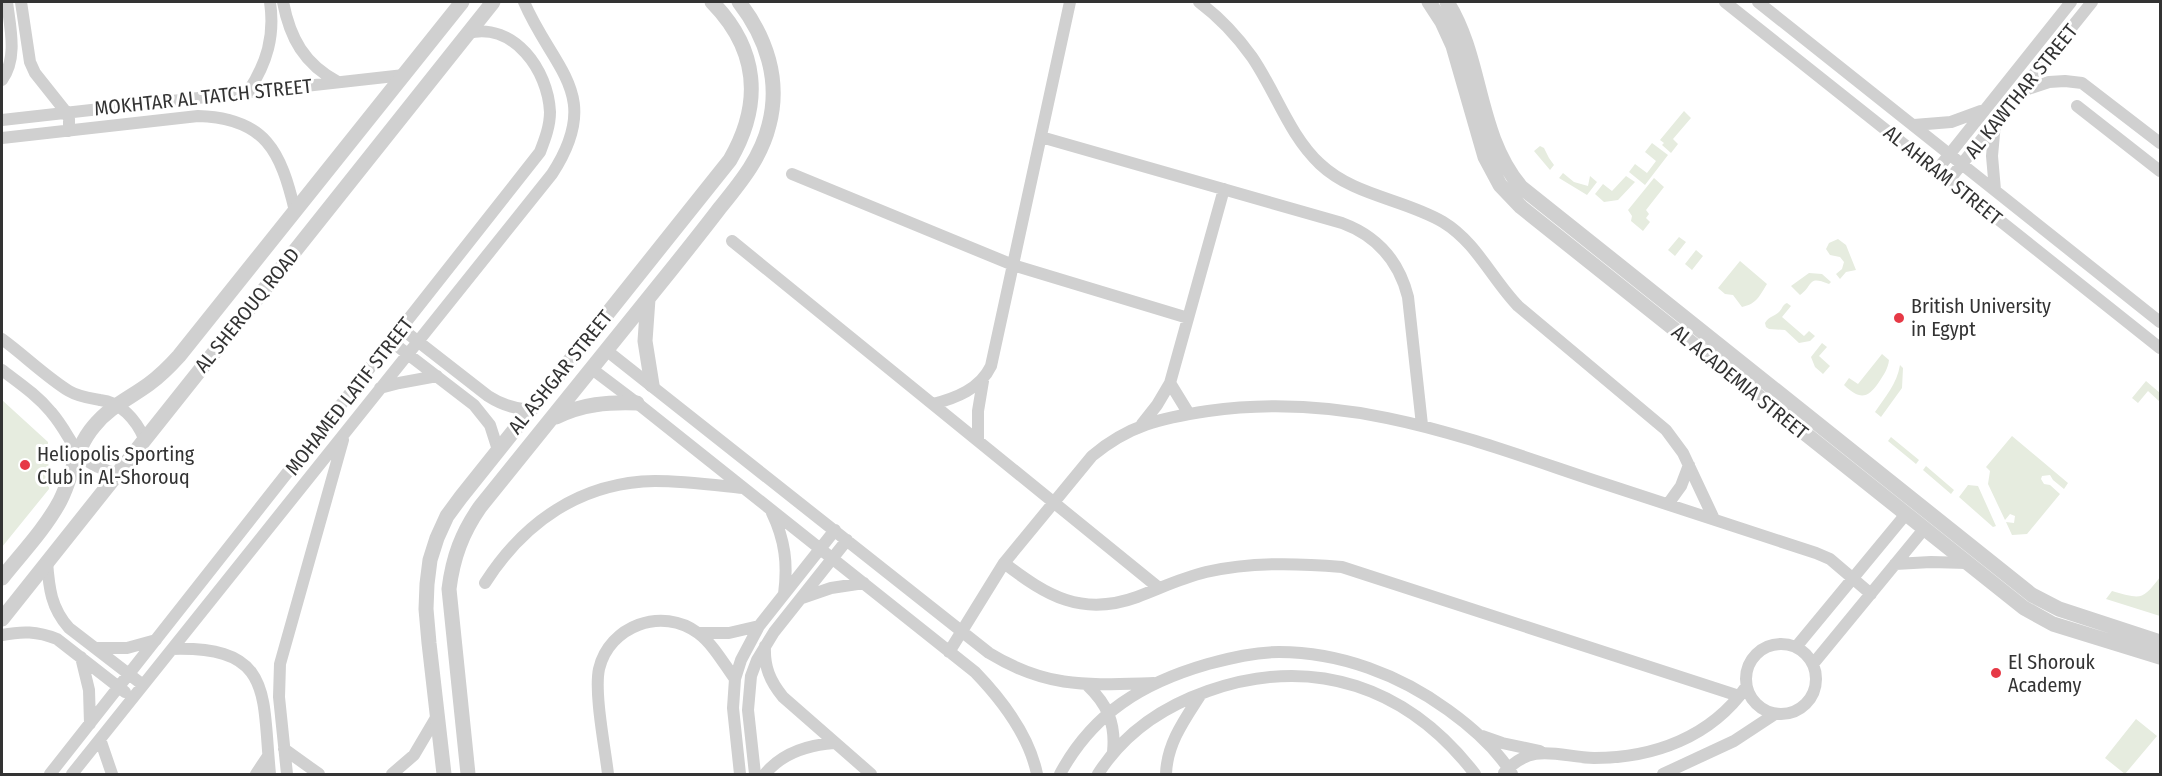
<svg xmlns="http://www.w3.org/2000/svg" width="2162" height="776" font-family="'Fira Sans Condensed',sans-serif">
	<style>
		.green { fill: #e6ecdf }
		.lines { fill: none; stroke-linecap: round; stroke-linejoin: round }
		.minor { stroke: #d0d0d0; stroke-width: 12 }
		.tertiary { stroke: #d0d0d0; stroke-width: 15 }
		.poi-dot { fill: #e63946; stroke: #fff; stroke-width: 2 }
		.labels { text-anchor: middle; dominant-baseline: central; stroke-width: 6; stroke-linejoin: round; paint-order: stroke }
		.street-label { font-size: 20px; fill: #333; stroke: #fff }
		.poi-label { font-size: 20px; fill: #333; stroke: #fff; text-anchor: start }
	</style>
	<rect width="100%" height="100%" fill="#fff"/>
	<path class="green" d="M 1684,111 L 1691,118 L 1673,139 L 1678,144 L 1671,153 L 1662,145 L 1664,143 L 1660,140 Z
		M 1652,143 L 1668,155 L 1645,185 L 1629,172 L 1635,164 L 1647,173 L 1656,161 L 1645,152 Z
		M 1540,146 L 1544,148 L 1549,158 L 1554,165 L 1550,170 L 1534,151 Z
		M 1563,173 L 1574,182 L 1588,186 L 1590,176 L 1597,182 L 1587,195 L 1559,178 Z
		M 1626,176 L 1635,182 L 1618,200 L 1604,202 L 1595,194 L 1603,184 L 1612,191 Z
		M 1654,178 L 1664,187 L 1646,210 L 1649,214 L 1646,218 L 1650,222 L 1643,231 L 1631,221 L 1632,216 L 1628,210 Z
		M 1679,237 L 1686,242 L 1675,256 L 1668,250 Z
		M 1838,239 L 1846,245 L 1856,270 L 1846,272 L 1840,279 L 1836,274 L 1842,269 L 1844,262 L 1840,257 L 1830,255 L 1826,249 L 1829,243 Z
		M 1696,250 L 1703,256 L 1692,270 L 1685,264 Z
		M 1740,261 L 1767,284 C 1760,295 1757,304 1742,307 L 1733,295 L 1725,294 L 1718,288 Z
		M 1809,273 L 1822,274 L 1831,282 L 1829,284 C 1807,275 1814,285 1800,295 L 1791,286 Z
		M 1787,303 L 1791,306 L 1782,317 L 1804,336 L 1809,331 L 1815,336 L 1810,341 L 1799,343 L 1785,330 L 1769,329 L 1766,327 L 1765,323 C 1769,316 1774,317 1779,312 C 1783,308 1782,305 1787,303 Z
		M 1822,343 L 1827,347 L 1819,356 L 1830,366 L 1823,374 L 1815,367 L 1811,357 Z
		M 1882,354 L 1889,360 C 1888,369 1884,374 1879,382 C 1867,400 1859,399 1844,385 L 1849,378 L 1858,384 Z
		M 1900,365 L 1903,368 L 1902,388 L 1881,417 L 1875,412 C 1885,397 1897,384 1900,365 Z
		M 2146,381 L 2160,393 L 2160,402 L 2148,391 L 2138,403 L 2132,398 Z
		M 2,400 L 48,442 L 49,489 L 2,547 Z
		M 2012,436 L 2068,483 L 2064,489 L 2053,480 L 2050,475 L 2042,476 L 2041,479 L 2044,484 L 2050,485 L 2060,494 L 2027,534 L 2012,535 L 2006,522 L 2014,523 L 2015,516 L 2010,514 L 2005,520 L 1988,484 L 1990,471 L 1986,467 Z
		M 1891,437 L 1919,460 L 1916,464 L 1888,441 Z
		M 1926,466 L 1954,490 L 1951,494 L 1923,470 Z
		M 1968,485 L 1978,486 L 1996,526 L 1993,527 L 1959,497 Z
		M 2160,577 L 2160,616 L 2106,599 L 2112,591 C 2141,599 2142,601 2160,577 Z
		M 2136,719 L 2157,736 L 2125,774 L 2105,758 Z"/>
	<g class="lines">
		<path class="minor" d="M 21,2 L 30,62 L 35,73 L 66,112 L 69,119 L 69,131
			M 283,2 C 290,38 304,64 338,82
			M 1199,2 C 1219,17 1237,36 1252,57 C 1276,92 1289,135 1320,164 C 1354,196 1404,199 1443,222 C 1476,242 1492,279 1518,306 L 1666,430 L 1683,453 L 1714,519
			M 1725,2 L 2160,348
			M 1758,2 L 2160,322
			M 2,80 C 18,58 10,27 7,2
			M 2022,91 L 2049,82 L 2065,81 L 2082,83 L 2160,143
			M 248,92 C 267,63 275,36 270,2
			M 2077,106 L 2160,171
			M 2,120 L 404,75
			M 1995,123 L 1992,156 L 1995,190
			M 1914,125 L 1951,122 L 1981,111
			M 1041,137 L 1342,223 C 1377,236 1399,261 1408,297 L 1422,425
			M 2,138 L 198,116 C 266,118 281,152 295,211
			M 1937,170 L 2071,2
			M 792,174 L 1013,265 L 1188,318
			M 1949,180 L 2092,2
			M 732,241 L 1159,588
			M 402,329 L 488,396 C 502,405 514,409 530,410
			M 2,339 C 24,355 45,376 69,391 C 79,397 89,398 100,400 C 121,402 136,420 144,438
			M 392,342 L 474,405 L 490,425 L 498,450
			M 606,350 L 989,653 C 1048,689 1088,685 1154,683
			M 592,369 L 637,403 L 975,672 C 1003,701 1029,735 1037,774
			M 2,370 C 19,383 37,395 51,412 C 76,441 72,463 116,473
			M 1170,383 L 1189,414
			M 380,388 L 399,383 L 437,376
			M 933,404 C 956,398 980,389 991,366 L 1070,2
			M 1142,424 L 1157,405 L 1170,383 L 1224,189
			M 978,441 L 978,411 L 983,381
			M 1668,504 L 1681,486 L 1689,465
			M 772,513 C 785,540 788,564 784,594
			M 47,562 C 49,588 51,608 69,628 L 143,685
			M 1004,563 C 1047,596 1082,617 1137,597 C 1161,588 1181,578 1206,572 C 1251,562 1296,563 1342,567 L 1739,696
			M 1895,564 L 1931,562 L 1967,563
			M 485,583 C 524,522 581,482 655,481 C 684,481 714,485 743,488
			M 802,598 L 831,588 L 864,583
			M 699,633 L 729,633 L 759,626
			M 2,635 C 22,631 37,631 57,639 L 125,692
			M1746 679a35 35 0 1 1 70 0a35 35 0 1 1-70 0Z
			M 765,646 C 764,667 770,681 783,697 L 871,774
			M 1796,647 L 1906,514
			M 95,648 L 127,648 L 156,640
			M 172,649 C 274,646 262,694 270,774
			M 949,652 L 1004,563 L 1092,456 C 1129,425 1161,418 1208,411 C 1350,391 1464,437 1596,481 C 1669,505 1742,529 1816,553 L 1830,559 L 1871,594
			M 81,657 L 89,690 L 90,724
			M 1813,664 L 1924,529
			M 1087,685 C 1107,704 1116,723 1113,752
			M 1482,736 L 1502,743 L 1540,751
			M 100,739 L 112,774
			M 284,749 L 319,774
			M 1504,773 C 1532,741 1559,757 1594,758 C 1654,758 1711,737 1746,687
			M 50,774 L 540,152 C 545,139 550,126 550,112 C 548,70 514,22 468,33
			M 72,774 L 552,174 C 604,94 553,70 524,2
			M 256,774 L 268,756
			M 287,774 L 279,697 L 280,664 L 343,440
			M 392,774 L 414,755 L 437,716
			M 608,774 C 605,748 594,693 599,669 C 609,626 662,606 698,633 C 713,644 724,664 735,679
			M 740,774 L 733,708 L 735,679 L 741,660 L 759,626 L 835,530
			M 755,774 L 748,710 L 751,676 L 757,660 L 774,632 L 847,540
			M 765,774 C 782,753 808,745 834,743
			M 1060,774 C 1093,713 1142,683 1208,664 C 1231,658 1255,652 1279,652 C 1340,652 1400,675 1448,710 C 1473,728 1496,748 1512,774
			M 1098,774 C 1124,733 1162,707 1208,691 C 1314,654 1408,687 1475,774
			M 1166,774 C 1167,743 1185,719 1201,694
			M 1663,774 L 1734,741 L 1775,714"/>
		<path class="tertiary" d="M 1429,2 L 1442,22 L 1453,46 L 1485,157 L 1500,185 L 1521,207 L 2024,608 L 2053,624 L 2160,657
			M 1447,2 C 1483,59 1476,134 1521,187 L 2032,595 L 2059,609 L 2160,642
			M 648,299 L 645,341 L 652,385
			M 556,417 C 582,404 608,402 637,403
			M 2,578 C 21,554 45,529 60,501 C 73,476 75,448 94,426 C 109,407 130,398 149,384 C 160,376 170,366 179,356 L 462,2
			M 2,619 L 493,2
			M 444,774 L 429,643 L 426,609 L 427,584 L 430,560 L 437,538 L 447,516 L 461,497 L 730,160 C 763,103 758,49 712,2
			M 468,774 L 449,589 C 453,557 462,533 480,507 C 544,428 608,349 671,270 C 687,250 703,230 719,209 C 740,183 761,158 769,125 C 781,80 766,37 739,2"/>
	</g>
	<g class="poi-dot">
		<circle cx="1899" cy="318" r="6"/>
		<circle cx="25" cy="465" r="6"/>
		<circle cx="1996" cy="673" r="6"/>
	</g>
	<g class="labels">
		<g class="street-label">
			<text transform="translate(2021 91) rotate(-51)">AL KAWTHAR STREET</text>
			<text transform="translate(203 97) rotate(-6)">MOKHTAR AL TATCH STREET</text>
			<text transform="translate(1943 175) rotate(39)">AL AHRAM STREET</text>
			<text transform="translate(247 310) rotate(-51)">AL SHEROUQ ROAD</text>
			<text transform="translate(560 372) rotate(-51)">AL ASHGAR STREET</text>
			<text transform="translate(1740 382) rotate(39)">AL ACADEMIA STREET</text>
			<text transform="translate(349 396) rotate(-52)">MOHAMED LATIF STREET</text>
		</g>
		<g class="poi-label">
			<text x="1911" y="306">British University<tspan x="1911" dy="23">in Egypt</tspan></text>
			<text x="37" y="454">Heliopolis Sporting<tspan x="37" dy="23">Club in Al-Shorouq</tspan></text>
			<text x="2008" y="662">El Shorouk<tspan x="2008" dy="23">Academy</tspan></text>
		</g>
	</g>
	<rect width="2162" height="776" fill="none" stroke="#333333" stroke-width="6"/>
</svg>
